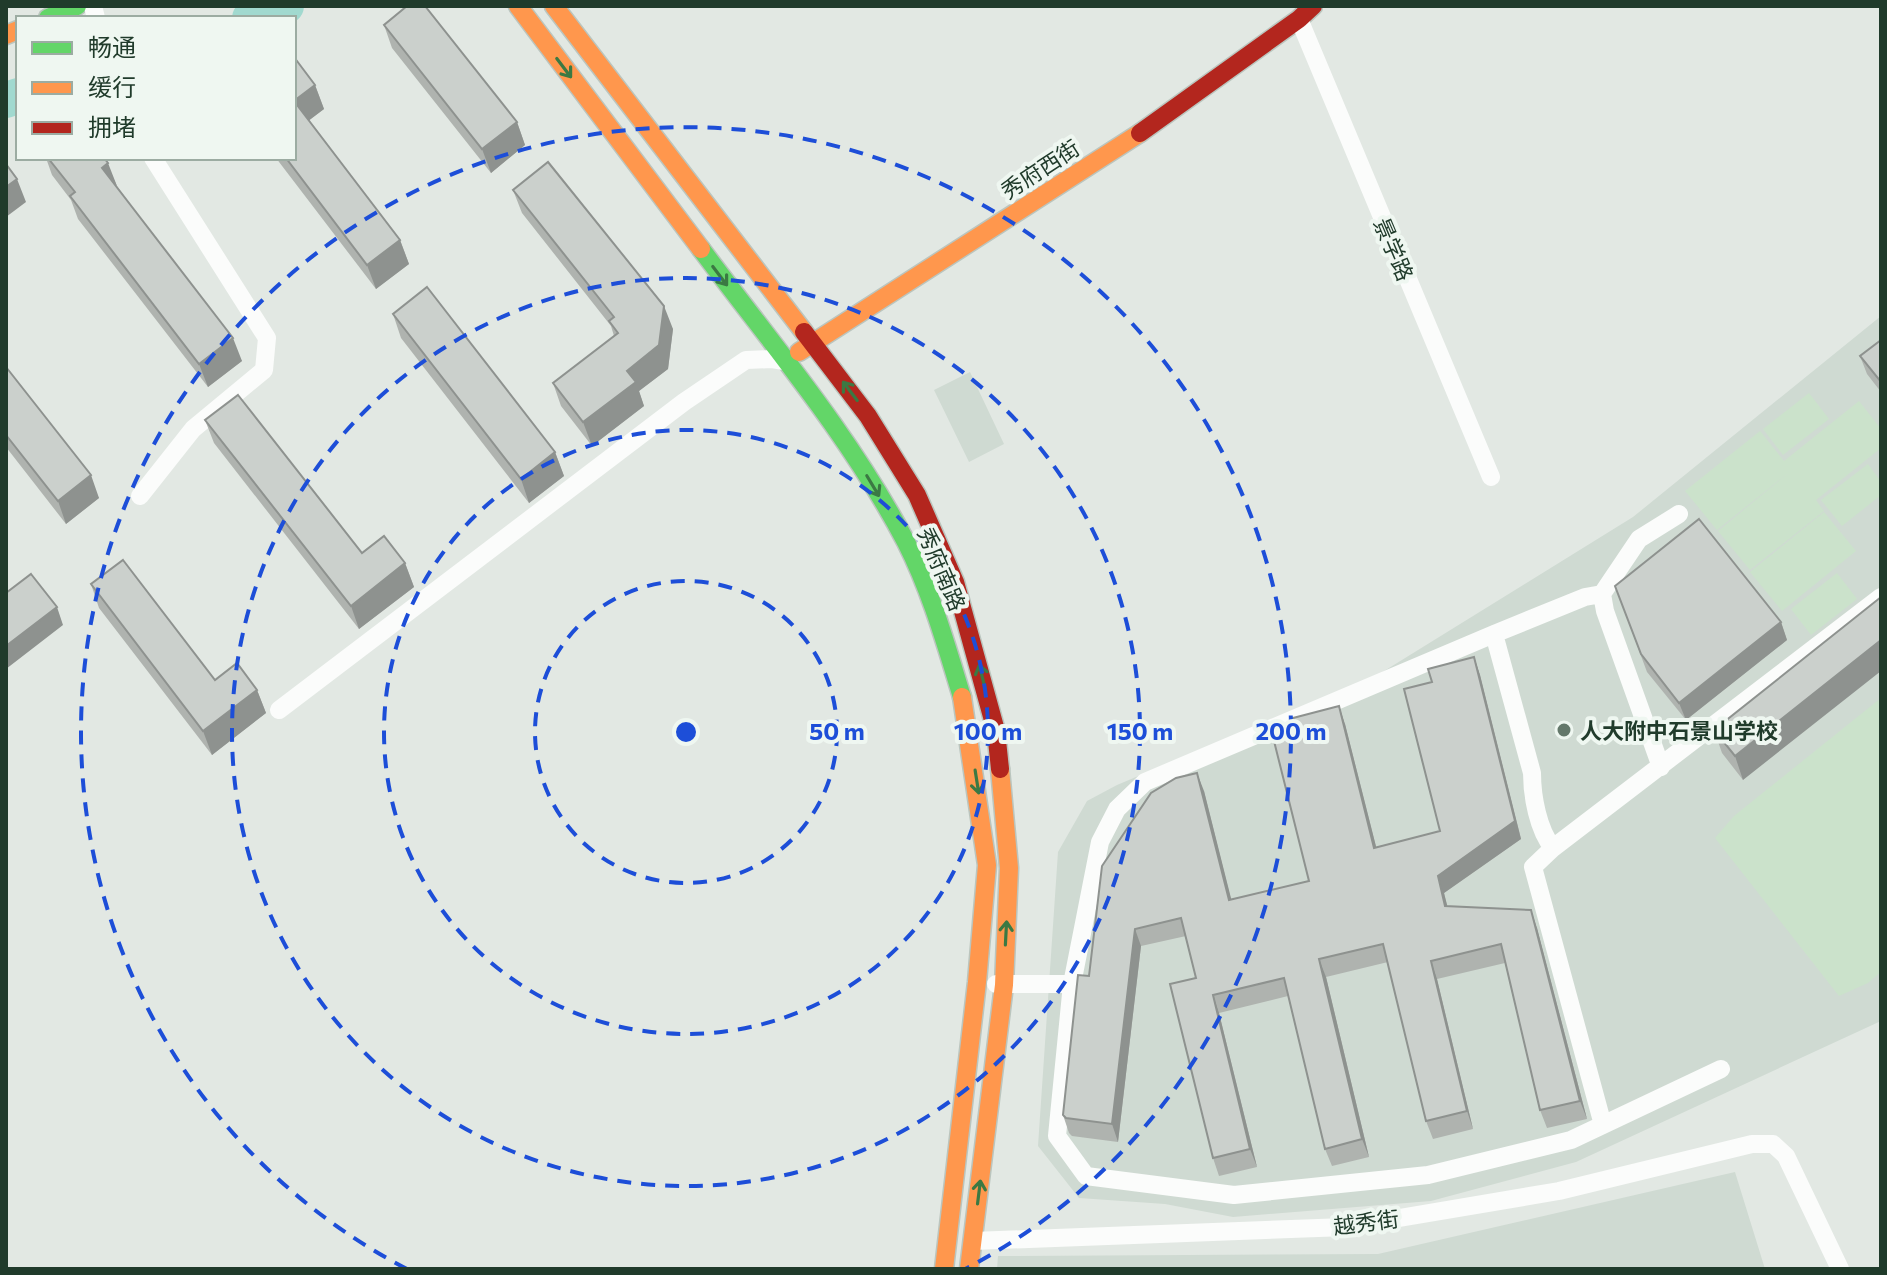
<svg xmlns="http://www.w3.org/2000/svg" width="1887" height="1275" font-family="Commissioner,'Noto Sans SC',sans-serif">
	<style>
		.built { fill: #cfdad2 }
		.green { fill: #cbe2cb }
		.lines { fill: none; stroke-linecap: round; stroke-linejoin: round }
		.river { stroke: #a1d9cf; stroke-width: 36 }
		.fast-casing { stroke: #bbc5be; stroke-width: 21 }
		.slow-casing { stroke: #bbc5be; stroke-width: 21 }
		.jam-casing { stroke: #bbc5be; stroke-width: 21 }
		.street { stroke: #fbfcfb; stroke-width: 18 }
		.fast { stroke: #63d668; stroke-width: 18 }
		.slow { stroke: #ff974d; stroke-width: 18 }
		.jam { stroke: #b3261e; stroke-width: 18 }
		.wall { fill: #afb3af }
		.shaded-wall { fill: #8e928f }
		.building { fill: #cbd0cc; stroke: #8e928f; stroke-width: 2 }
		.oneway { stroke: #3b7943 }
		.ring { fill: none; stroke: #1d4ed8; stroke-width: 4; stroke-dasharray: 14 10 }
		.poi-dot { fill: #64786b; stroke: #eff7f1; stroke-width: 3 }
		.labels { text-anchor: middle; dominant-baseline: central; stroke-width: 8; stroke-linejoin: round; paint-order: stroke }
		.street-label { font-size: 22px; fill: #203b2b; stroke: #eff7f1 }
		.poi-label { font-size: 22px; font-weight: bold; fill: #203b2b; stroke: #eff7f1; text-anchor: start }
		.centre { fill: #1d4ed8; stroke: #eff7f1; stroke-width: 4 }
		.ring-label { font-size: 24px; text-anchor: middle; font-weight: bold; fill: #1d4ed8; stroke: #eff7f1; stroke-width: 8; stroke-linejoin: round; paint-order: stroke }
	</style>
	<rect width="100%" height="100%" fill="#e2e8e3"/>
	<path class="built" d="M 1881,316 L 1881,1021 L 1576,1162 L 1431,1201 L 1233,1217 L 1165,1204 L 1079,1198 L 1038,1146 L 1058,852 L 1087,801 L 1117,785 L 1376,676 L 1633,517 Z
		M 970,372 L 1004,444 L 969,462 L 934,390 Z
		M 1735,1172 L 1765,1269 L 997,1269 L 998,1256 L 1378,1254 Z"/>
	<path class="green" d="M 1809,393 L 1829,419 L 1783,455 L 1763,429 Z
		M 1859,401 L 1881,429 L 1881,448 L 1816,500 L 1824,511 L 1750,570 L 1718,531 L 1792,470 L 1717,530 L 1685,491 L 1760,431 L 1784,461 Z
		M 1868,464 L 1881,482 L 1881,495 L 1842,526 L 1821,500 Z
		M 1824,512 L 1856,551 L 1782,611 L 1750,572 Z
		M 1837,573 L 1857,599 L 1811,635 L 1791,609 Z
		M 1881,698 L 1881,972 L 1868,983 L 1839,996 L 1715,838 L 1734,816 Z"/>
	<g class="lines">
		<path class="river" d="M 250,18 L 286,6
			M 6,100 L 18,96"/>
		<defs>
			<path id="fast" d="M 48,18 L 77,6
				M 701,249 C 772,344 851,437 906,542 C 931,591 946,645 962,697"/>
			<path id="slow" d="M 518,6 L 701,249
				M 554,6 L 804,332
				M 6,35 L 18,30
				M 799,352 L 1140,133
				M 944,1269 L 977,982 L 987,865 L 962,697
				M 969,1269 L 1004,985 L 1009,868 L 1000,769"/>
			<path id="jam" d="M 1140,133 L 1299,19 L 1313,6
				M 804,332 L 868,416 L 917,495 L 955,582 L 996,731 L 1000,769"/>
		</defs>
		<use href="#fast" class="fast-casing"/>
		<use href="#slow" class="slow-casing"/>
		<use href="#jam" class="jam-casing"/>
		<path class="street" d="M 93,6 L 96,18
			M 1299,19 L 1491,477
			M 140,496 L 193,429 L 264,370 L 267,338 L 153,158
			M 1679,514 L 1639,539 L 1602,594 L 1585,597 L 1494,634 L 1145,782 L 1117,809 L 1100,842 L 1072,984 L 1057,1136 L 1086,1176 L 1234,1195 L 1428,1175 L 1571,1140 L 1721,1069
			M 1602,594 L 1605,611 L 1661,767
			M 1494,634 L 1532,773 C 1532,796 1538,830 1553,848 L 1881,597
			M 279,710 L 684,402 L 746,360 L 772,359 L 784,361
			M 1553,848 L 1533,867 L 1603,1125
			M 996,984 L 1072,984
			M 973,1241 L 1346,1227 L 1559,1191 L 1752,1144 L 1773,1144 L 1786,1156 L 1840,1269"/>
		<use href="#fast" class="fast"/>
		<use href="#slow" class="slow"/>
		<use href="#jam" class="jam"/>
	</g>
	<path class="wall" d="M 384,25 L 517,122 L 525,145 L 491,173 L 392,48 Z
		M 315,85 L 324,109 L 309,120 L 400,240 L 409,264 L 376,289 L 276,158 L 294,158 Z
		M 46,158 L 104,158 L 117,186 L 242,361 L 208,387 L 78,219 L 71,200 L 52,175 Z
		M 513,190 L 673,329 L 668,369 L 639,391 L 644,406 L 592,446 L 561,406 L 553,383 L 614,336 L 611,326 L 522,213 Z
		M 393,314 L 555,452 L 564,476 L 529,503 L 401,338 Z
		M 1881,340 L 1881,392 L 1867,374 L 1860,356 Z
		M 6,367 L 99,498 L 66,524 L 6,447 Z
		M 205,420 L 362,553 L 405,563 L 414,587 L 359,629 L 214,443 Z
		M 91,584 L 215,680 L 257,690 L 266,713 L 212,755 L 99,608 Z
		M 1615,586 L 1781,622 L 1787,640 L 1686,720 L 1647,672 Z
		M 1881,597 L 1743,780 L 1722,753 L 1714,730 Z
		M 1474,657 L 1480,675 L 1521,839 L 1444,893 L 1447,906 L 1537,928 L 1587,1119 L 1547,1128 L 1540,1110 L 1505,963 L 1437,979 L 1473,1129 L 1433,1139 L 1426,1121 L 1388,962 L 1326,977 L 1369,1157 L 1332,1166 L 1325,1149 L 1288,996 L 1219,1013 L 1257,1167 L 1219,1176 L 1213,1158 L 1196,978 L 1186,936 L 1141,946 L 1118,1142 L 1072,1136 L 1069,1133 L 1063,1115 L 1089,976 L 1204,791 L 1231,900 L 1309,881 L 1345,724 L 1376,847 L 1440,831 L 1432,682 Z"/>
	<path class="shaded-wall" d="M 315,85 L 324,109 L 303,125 L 294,101 Z
		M 517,122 L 525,145 L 491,173 L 482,149 Z
		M 108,163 L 117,186 L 102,168 Z
		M 17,179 L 26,202 L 6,217 L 6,187 Z
		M 400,240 L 409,264 L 376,289 L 367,265 Z
		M 664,306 L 673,329 L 668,369 L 639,391 L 644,406 L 592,446 L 583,422 Z
		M 233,338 L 242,361 L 208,387 L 199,364 Z
		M 555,452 L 564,476 L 529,503 L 521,479 Z
		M 91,475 L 99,498 L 66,524 L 58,501 Z
		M 405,563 L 414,587 L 359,629 L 351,606 Z
		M 57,607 L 63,625 L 6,669 L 6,646 Z
		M 1781,622 L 1787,640 L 1686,720 L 1679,703 Z
		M 1881,640 L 1881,671 L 1743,780 L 1735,756 Z
		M 1474,657 L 1480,675 L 1521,839 L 1444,893 L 1452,924 L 1445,906 L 1438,876 Z
		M 257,690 L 266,713 L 212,755 L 203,731 Z
		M 1339,706 L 1345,724 L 1381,866 L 1374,848 Z
		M 1197,773 L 1204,791 L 1236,918 L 1229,900 Z
		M 1531,910 L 1537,928 L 1587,1119 L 1580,1101 Z
		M 1135,929 L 1141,946 L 1118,1142 L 1112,1124 Z
		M 1319,959 L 1326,977 L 1369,1157 L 1362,1139 Z
		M 1431,961 L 1437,979 L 1473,1129 L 1467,1111 Z
		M 1213,995 L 1219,1013 L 1257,1167 L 1250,1149 Z"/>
	<path class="building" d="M 407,6 L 425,6 L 517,122 L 482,149 L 384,25 Z
		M 294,57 L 315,85 L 294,101 L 400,240 L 367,265 L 286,158 L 294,158 Z
		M 48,158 L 104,158 L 108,163 L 102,168 L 233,338 L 199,364 L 70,196 L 75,192 Z
		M 548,162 L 664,306 L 659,345 L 627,371 L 636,382 L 583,422 L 553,383 L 618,333 L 609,321 L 614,317 L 513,190 Z
		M 6,164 L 17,179 L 6,187 Z
		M 427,287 L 555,452 L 521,479 L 393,314 Z
		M 1881,340 L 1881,382 L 1860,356 Z
		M 6,367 L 91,475 L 58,501 L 6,435 Z
		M 238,395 L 362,553 L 384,536 L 405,563 L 351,606 L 205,420 Z
		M 1699,519 L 1781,622 L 1679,703 L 1641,654 L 1615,586 Z
		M 123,560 L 215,680 L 237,663 L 257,690 L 203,731 L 91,584 Z
		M 31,574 L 57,607 L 6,646 L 6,593 Z
		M 1881,597 L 1881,640 L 1735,756 L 1714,730 Z
		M 1474,657 L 1515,821 L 1438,876 L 1445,906 L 1531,910 L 1580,1101 L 1540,1110 L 1501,944 L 1431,961 L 1467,1111 L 1426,1121 L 1383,944 L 1319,959 L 1362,1139 L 1325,1149 L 1284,978 L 1213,995 L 1250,1149 L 1213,1158 L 1170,984 L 1196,978 L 1181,918 L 1135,929 L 1112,1124 L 1066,1118 L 1063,1115 L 1078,975 L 1089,976 L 1102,866 L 1151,793 L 1176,778 L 1197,773 L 1229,900 L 1309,881 L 1273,737 L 1297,731 L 1293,718 L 1339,706 L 1374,848 L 1440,831 L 1404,689 L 1432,682 L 1428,669 Z"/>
	<defs><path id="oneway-shaft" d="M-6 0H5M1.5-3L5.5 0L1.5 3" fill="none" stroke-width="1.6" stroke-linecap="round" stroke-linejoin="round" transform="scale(2)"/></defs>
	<g class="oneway">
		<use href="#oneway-shaft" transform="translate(564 68) rotate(53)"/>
		<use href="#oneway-shaft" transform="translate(720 276) rotate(53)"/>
		<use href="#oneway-shaft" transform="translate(850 391) rotate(-127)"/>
		<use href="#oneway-shaft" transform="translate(873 486) rotate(59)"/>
		<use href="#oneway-shaft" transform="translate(982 676) rotate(-104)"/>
		<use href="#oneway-shaft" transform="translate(977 782) rotate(81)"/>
		<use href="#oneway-shaft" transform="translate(1006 933) rotate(-87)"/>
		<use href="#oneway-shaft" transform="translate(979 1192) rotate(-83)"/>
	</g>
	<g class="ring">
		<circle cx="686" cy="732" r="151"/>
		<circle cx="686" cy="732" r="302"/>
		<circle cx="686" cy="732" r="454"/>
		<path d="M407 1269A605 605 0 1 1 965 1269"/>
	</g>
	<circle class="poi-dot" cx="1564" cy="730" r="8"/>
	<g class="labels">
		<g class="street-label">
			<text transform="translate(1040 169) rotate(-33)">秀府西街</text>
			<text transform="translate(1394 249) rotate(67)">景学路</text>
			<text transform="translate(942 569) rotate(67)">秀府南路</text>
			<text transform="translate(1366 1222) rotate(-7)">越秀街</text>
		</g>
		<g class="poi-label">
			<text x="1580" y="730">人大附中石景山学校</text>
		</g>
	</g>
	<circle cx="686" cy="732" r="12" class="centre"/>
	<g class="ring-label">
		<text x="837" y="740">50 m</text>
		<text x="988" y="740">100 m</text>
		<text x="1140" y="740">150 m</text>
		<text x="1291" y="740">200 m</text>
	</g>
	<rect width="1887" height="1275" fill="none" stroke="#203b2b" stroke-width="16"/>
	<rect x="16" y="16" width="280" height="144" fill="#eff7f1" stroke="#9caca2" stroke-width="2"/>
	<rect x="32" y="42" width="40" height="12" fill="#63d668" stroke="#9caca2" stroke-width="2"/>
	<text x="88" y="56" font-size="24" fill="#203b2b">畅通</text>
	<rect x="32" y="82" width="40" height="12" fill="#ff974d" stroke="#9caca2" stroke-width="2"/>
	<text x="88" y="96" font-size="24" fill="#203b2b">缓行</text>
	<rect x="32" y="122" width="40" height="12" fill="#b3261e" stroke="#9caca2" stroke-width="2"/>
	<text x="88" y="136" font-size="24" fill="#203b2b">拥堵</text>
</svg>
